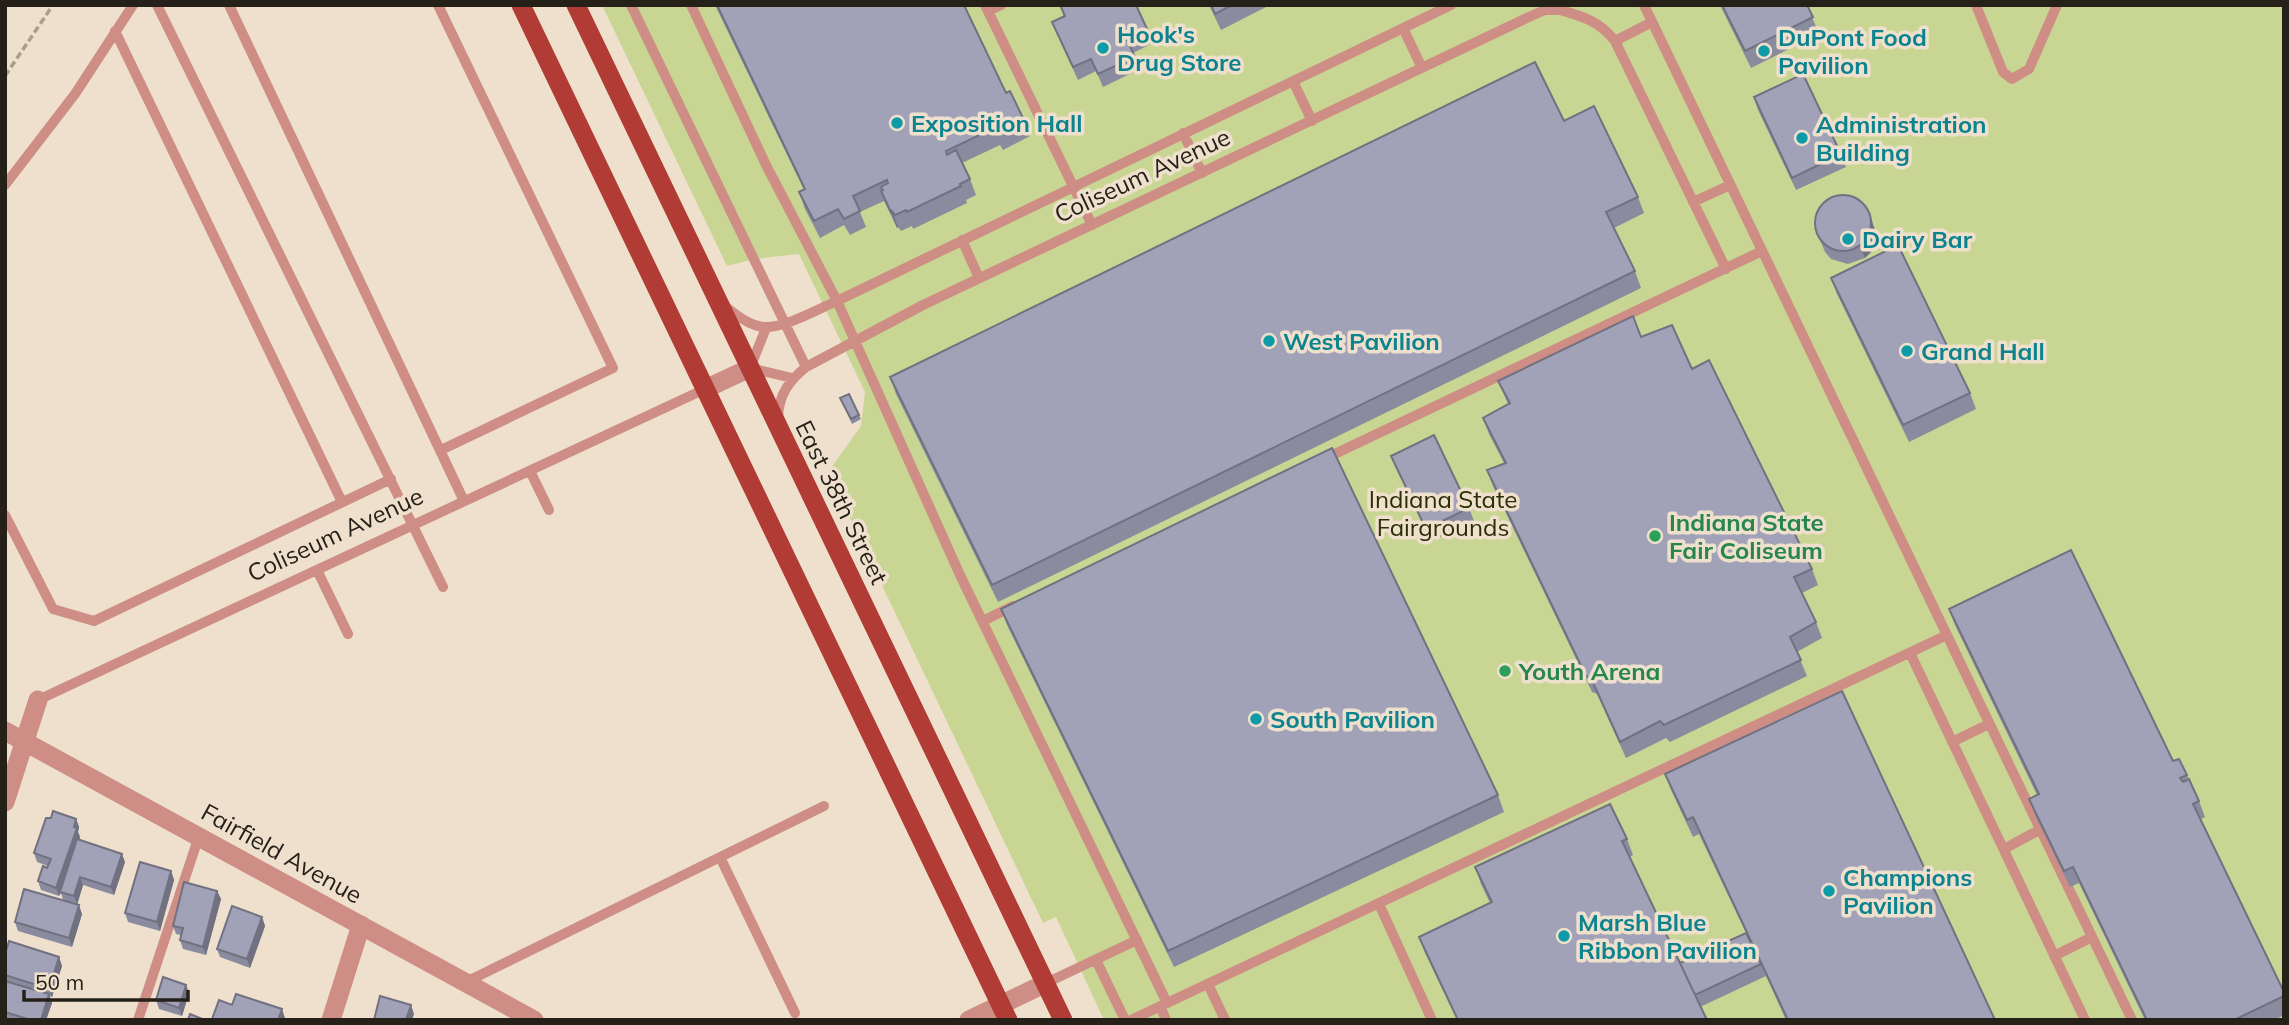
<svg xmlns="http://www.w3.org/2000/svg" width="2289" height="1025" font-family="Mulish,sans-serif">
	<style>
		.green { fill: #c9d592 }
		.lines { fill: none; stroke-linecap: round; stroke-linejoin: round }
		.path { stroke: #aa9f8f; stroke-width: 3.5; stroke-dasharray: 7 3.5; stroke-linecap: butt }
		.service { stroke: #ce8d85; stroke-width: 10 }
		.minor { stroke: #ce8d85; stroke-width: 19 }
		.tertiary { stroke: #ce8d85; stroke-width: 19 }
		.primary { stroke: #b13c35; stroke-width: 19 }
		.wall { fill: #8a8b9e }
		.shaded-wall { fill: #717181 }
		.building { fill: #a1a2b8; stroke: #717181; stroke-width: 2 }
		.culture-dot { fill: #0f9aa8; stroke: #eee0cc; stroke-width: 2.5 }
		.leisure-dot { fill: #2e9e5b; stroke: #eee0cc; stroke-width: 2.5 }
		.labels { text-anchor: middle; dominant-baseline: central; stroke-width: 7; stroke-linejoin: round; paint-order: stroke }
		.culture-label { font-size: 24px; font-weight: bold; fill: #0d838f; stroke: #eee0cc; text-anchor: start }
		.street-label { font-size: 24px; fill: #252018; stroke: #eee0cc }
		.park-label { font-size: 24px; fill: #292e05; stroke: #eee0cc }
		.leisure-label { font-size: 24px; font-weight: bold; fill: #27864d; stroke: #eee0cc; text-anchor: start }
	</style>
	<rect width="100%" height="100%" fill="#eee0cc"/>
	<path class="green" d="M 602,5 L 2284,5 L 2284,1020 L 1104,1020 L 1056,917 L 1043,923 L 828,472 L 861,426 L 865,392 L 799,254 L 754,259 L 727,266 Z"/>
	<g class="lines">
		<path class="path" d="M 5,76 L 53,5"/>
		<path class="service" d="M 157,5 L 443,587
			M 229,5 L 464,501
			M 438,5 L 613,368 L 441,450
			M 631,5 L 806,367
			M 691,5 L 766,165 L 837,301 L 960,575 L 1167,1003
			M 985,5 L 1092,225
			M 1644,5 L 2132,1020
			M 1976,5 L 2003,72 L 2012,79 L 2029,69 L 2057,5
			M 1553,8 C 1578,15 1598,19 1615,41 L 1726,269
			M 988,11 L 1001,5
			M 1403,28 L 1422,68
			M 115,31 L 342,502
			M 1615,41 L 1652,22
			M 1293,81 L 1312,121
			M 1183,133 L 1202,173
			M 5,185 L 75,94 L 133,5
			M 1693,202 L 1730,185
			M 962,240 L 979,278
			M 725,306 C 736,315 750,326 764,327 C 785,328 818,309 837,301 L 1451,5
			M 766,328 L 750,368 L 792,378
			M 778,417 C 779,394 789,381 806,367 L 923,305 L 1531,16 L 1545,10 L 1557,10
			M 1322,460 L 1762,251
			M 530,471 L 549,510
			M 5,515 L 53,609 L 94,621 L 391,479
			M 317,570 L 348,634
			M 983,621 L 1013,606
			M 1910,653 L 2085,1020
			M 38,700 L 705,389
			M 1952,742 L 1989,724
			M 2004,849 L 2041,829
			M 720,857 L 795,1013
			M 1379,904 L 1432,1020
			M 2054,956 L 2092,937
			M 1096,960 L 1125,1020
			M 466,982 L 824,806
			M 1046,983 L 1137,940
			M 1208,984 L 1225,1020
			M 1160,1006 L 1166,1020
			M 138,1020 L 199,836
			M 1131,1020 L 1947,635"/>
		<path class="minor" d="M 705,389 L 750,368
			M 5,802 L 38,700
			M 331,1020 L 361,925"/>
		<path class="tertiary" d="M 5,731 L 534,1020
			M 969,1020 L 1046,983"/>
		<path class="primary" d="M 521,5 L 1008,1020
			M 576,5 L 1063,1020"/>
	</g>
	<path class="wall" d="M 715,5 L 964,5 L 1006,93 L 1024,120 L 1030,136 L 1003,150 L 1000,145 L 962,163 L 970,179 L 976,195 L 966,200 L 967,203 L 913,229 L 912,226 L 901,231 L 898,227 L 897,228 L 884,201 L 860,212 L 866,227 L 850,235 L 844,225 L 820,238 L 805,209 L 799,192 L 804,190 Z
		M 1209,5 L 1270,5 L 1221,30 Z
		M 1720,5 L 1807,5 L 1819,34 L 1751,68 Z
		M 1061,7 L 1148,31 L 1153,43 L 1133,53 L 1140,69 L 1103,87 L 1096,71 L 1078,80 L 1057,34 L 1052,22 L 1064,16 Z
		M 1754,97 L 1841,154 L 1846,167 L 1796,190 L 1758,110 Z
		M 1564,121 L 1638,197 L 1644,213 L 1614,228 L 1635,271 L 1641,288 L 998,602 L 896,394 L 890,377 Z
		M 1874,226 L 1876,235 L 1871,252 L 1865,258 L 1848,264 L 1831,259 L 1825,252 L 1820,240 Z
		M 1831,278 L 1970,393 L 1976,409 L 1909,442 L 1837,294 Z
		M 1641,337 L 1692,369 L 1812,569 L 1818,585 L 1802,593 L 1816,622 L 1822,638 L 1797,652 L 1807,676 L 1670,742 L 1666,738 L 1626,758 L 1597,694 L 1592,692 L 1493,486 L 1487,470 L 1504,463 L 1489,434 L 1483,418 L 1508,404 L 1498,381 Z
		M 840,398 L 859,415 L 861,419 L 852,424 Z
		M 1391,456 L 1469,508 L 1474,521 L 1431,541 L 1396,468 Z
		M 1001,609 L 1498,795 L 1504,812 L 1174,967 L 1007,625 Z
		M 1949,609 L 2173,761 L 2187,775 L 2199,801 L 2205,817 L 2201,819 L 2284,992 L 2284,1015 L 2274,1020 L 2145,1020 L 2079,883 L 2070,887 L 2035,815 L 2029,799 L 2037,795 L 1955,625 Z
		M 1665,774 L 1995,1020 L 1786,1020 L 1765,974 L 1766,976 L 1700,1007 L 1707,1020 L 1457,1020 L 1425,953 L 1419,937 L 1490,903 L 1481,884 L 1475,867 L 1627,839 L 1633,855 L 1630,857 L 1680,964 L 1746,933 L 1699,834 L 1693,837 L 1671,790 Z
		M 76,819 L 79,827 L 78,832 L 80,837 L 79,840 L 125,862 L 114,895 L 83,885 L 77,905 L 82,914 L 72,947 L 18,931 L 15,922 L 76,904 L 63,900 L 61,893 L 59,896 L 41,890 L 38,881 L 48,866 L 37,862 L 34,853 Z
		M 171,871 L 174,880 L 160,931 L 128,922 L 125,913 Z
		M 217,891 L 221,899 L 206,955 L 183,949 L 180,940 L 181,935 L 176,934 L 173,926 Z
		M 262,917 L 265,926 L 250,968 L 220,957 L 217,949 Z
		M 5,954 L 59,957 L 62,966 L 52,997 L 49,996 L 52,1003 L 46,1020 L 5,1019 Z
		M 186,985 L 189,993 L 182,1016 L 159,1009 L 156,1000 Z"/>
	<path class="shaded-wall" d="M 892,211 L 898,227 L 897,228 L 891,212 Z
		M 1870,213 L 1876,235 L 1871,252 L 1865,258 L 1860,246 Z
		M 76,819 L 79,827 L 78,832 L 80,837 L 59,896 L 56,888 Z
		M 122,854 L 125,862 L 114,895 L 111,887 Z
		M 171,871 L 174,880 L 160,931 L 157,922 Z
		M 80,877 L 83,885 L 77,905 L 74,896 Z
		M 217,891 L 221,899 L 206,955 L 203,947 Z
		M 79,905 L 82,914 L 72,947 L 69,938 Z
		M 262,917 L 265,926 L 250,968 L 247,959 Z
		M 59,957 L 62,966 L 52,997 L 49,989 Z
		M 186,985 L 189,993 L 182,1016 L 179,1008 Z
		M 49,994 L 52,1003 L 46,1020 L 41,1020 Z
		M 411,1005 L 414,1014 L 412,1020 L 406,1020 Z
		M 282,1009 L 285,1018 L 284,1020 L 278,1020 Z"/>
	<path class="building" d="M 717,5 L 964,5 L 1006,93 L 1010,91 L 1024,120 L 997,134 L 994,128 L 946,151 L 947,155 L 956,150 L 970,179 L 960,184 L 961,186 L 907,212 L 906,210 L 895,215 L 892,211 L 891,212 L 881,191 L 883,190 L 881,187 L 888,183 L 887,180 L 853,196 L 860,211 L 844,219 L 838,209 L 814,221 L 799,192 L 805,189 Z
		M 1064,5 L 1136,5 L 1148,31 L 1127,40 L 1135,57 L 1098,74 L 1091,59 L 1073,67 L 1052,22 L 1065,16 L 1061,7 Z
		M 1211,5 L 1232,5 L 1215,14 Z
		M 1722,5 L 1807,5 L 1813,17 L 1745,51 Z
		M 1535,62 L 1564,121 L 1594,106 L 1638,197 L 1606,212 L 1635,271 L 992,585 L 890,377 Z
		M 1803,74 L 1841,154 L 1792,178 L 1754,97 Z
		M1815 223a28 28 0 1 1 56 0a28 28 0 1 1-56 0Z
		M 1898,245 L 1970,393 L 1903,425 L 1831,278 Z
		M 1633,316 L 1641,337 L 1672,325 L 1692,369 L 1709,360 L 1812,569 L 1794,577 L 1816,622 L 1790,637 L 1801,660 L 1664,725 L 1660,721 L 1620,742 L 1591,678 L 1586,676 L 1487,470 L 1506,463 L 1483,418 L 1510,403 L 1498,381 Z
		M 849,394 L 859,415 L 851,419 L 840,398 Z
		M 1434,435 L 1469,508 L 1426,529 L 1391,456 Z
		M 1332,448 L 1498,795 L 1168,951 L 1001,609 Z
		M 2071,550 L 2173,761 L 2179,759 L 2187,775 L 2180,778 L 2183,782 L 2189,779 L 2199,801 L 2193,804 L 2284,992 L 2284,996 L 2234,1020 L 2147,1020 L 2073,867 L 2064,871 L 2029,799 L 2039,794 L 1949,609 Z
		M 1842,691 L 1995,1020 L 1788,1020 L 1693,817 L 1687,820 L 1665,774 Z
		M 1610,804 L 1627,839 L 1622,841 L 1707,1020 L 1458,1020 L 1419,937 L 1492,902 L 1475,867 Z
		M 53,811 L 76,819 L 74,827 L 77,828 L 56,888 L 38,881 L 43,866 L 47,868 L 51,859 L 34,853 L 46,818 L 51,818 Z
		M 77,839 L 122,854 L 111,887 L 80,877 L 74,896 L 60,892 Z
		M 140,862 L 171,871 L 157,922 L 125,913 Z
		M 184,882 L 217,891 L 203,947 L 180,940 L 183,928 L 173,926 Z
		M 24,889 L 79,905 L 69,938 L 15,922 Z
		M 232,906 L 262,917 L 247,959 L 217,949 Z
		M 1746,933 L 1761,964 L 1695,995 L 1680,963 Z
		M 9,941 L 59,957 L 49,989 L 5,975 L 5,954 Z
		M 163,977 L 186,985 L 179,1008 L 156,1000 Z
		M 5,981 L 49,994 L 41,1020 L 31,1020 L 5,1012 Z
		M 236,994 L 282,1009 L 278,1020 L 212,1019 L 219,1000 L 232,1005 Z
		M 380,996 L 411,1005 L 406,1020 L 374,1020 Z
		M 190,1014 L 205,1020 L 188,1020 Z"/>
	<g class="culture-dot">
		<circle cx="1103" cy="48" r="7"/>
		<circle cx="1764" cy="51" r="7"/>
		<circle cx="897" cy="123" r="7"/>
		<circle cx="1802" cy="138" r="7"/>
		<circle cx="1848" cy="239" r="7"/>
		<circle cx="1269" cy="341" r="7"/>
		<circle cx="1907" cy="351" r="7"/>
		<circle cx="1256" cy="719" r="7"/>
		<circle cx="1829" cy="891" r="7"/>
		<circle cx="1564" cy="936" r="7"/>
	</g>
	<g class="leisure-dot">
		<circle cx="1655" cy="536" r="7"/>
		<circle cx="1505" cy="671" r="7"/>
	</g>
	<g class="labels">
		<g class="culture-label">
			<text x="1117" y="34">Hook's<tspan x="1117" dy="28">Drug Store</tspan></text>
			<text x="1778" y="37">DuPont Food<tspan x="1778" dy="28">Pavilion</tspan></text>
			<text x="911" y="123">Exposition Hall</text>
			<text x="1816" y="124">Administration<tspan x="1816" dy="28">Building</tspan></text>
			<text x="1862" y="239">Dairy Bar</text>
			<text x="1283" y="341">West Pavilion</text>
			<text x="1921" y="351">Grand Hall</text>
			<text x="1270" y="719">South Pavilion</text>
			<text x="1843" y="877">Champions<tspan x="1843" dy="28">Pavilion</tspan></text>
			<text x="1578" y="922">Marsh Blue<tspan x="1578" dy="28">Ribbon Pavilion</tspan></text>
		</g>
		<g class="street-label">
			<text transform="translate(1142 175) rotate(-25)">Coliseum Avenue</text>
			<text transform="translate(842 502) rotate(64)">East 38th Street</text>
			<text transform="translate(335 534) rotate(-25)">Coliseum Avenue</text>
			<text transform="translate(282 853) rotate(29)">Fairfield Avenue</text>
		</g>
		<g class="park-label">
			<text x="1443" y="499">Indiana State<tspan x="1443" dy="28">Fairgrounds</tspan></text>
		</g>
		<g class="leisure-label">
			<text x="1669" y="522">Indiana State<tspan x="1669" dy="28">Fair Coliseum</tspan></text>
			<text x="1519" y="671">Youth Arena</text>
		</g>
	</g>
	<rect width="2289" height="1025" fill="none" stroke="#252018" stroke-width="14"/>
	<path d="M24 990v10h164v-10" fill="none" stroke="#252018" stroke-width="3.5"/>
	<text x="35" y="990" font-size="21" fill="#252018" stroke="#eee0cc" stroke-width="5" paint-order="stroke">50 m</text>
</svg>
